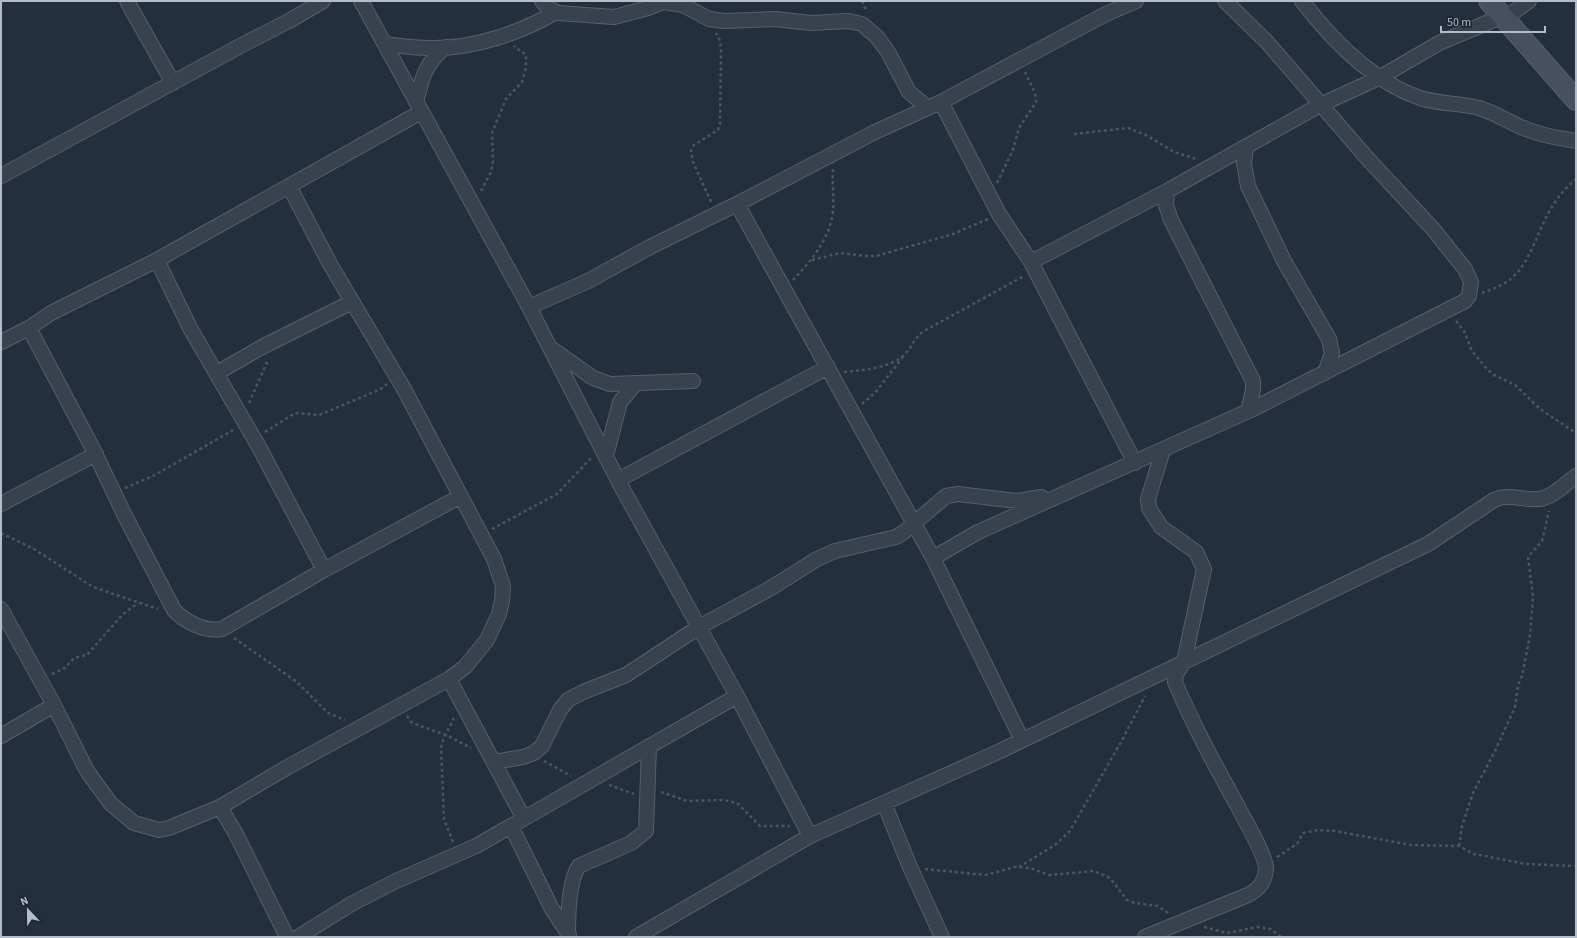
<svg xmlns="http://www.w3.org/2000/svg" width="1577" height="938" font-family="'Source Sans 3',sans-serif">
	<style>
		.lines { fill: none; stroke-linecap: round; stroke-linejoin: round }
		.street-casing { stroke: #565f6c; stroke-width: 16 }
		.secondary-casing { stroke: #565f6c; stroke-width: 22 }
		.path { stroke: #44595c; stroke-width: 2.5; stroke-dasharray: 3 3; stroke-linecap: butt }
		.street { stroke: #38414e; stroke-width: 14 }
		.secondary { stroke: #465061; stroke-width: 20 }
	</style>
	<rect width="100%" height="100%" fill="#242f3e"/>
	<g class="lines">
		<defs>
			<path id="street" d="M 127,1 L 173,83
				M 361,1 L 529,307 L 621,486 L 737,696 L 810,836
				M 542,1 L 548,8 L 558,13 L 614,17 L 648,8 L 665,1
				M 1302,1 C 1332,40 1371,81 1420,98 C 1439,104 1460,103 1479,108 C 1496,113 1510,123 1526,129 C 1542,136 1559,138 1576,141
				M 664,2 L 683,5 L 709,19 L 724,21 L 775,19 L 811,23 L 848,21 L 862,24 L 877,37 L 888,52 L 909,92 L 928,108
				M 1504,19 L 1529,1
				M 385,44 C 400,46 416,48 431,48 C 473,49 520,33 556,12
				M 416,102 C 422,78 425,63 446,47
				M 941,102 L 999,214 L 1031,262 L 1135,463
				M 1246,147 L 1244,163 L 1248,186 L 1284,261 L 1329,339 L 1332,353 L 1325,373
				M 1,176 L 242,45 L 289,21 L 323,1
				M 1167,191 L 1166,205 L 1171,220 L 1253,381 L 1253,390 L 1248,411
				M 737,204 L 933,558 L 1022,740
				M 157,260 L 190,328 L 259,447 L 324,570
				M 1031,262 L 1167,191 L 1320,105 L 1379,78 L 1439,43 L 1501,17
				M 529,307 L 588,281 L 650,247 L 737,204 L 875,132 L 941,102 L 1104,15 L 1136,1
				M 29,328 L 92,447 L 125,516 L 174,610 C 185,622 205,632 222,629 L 324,570 L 461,496
				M 1,342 L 29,328 L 51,313 L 157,260 L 421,112
				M 552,349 L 593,378 L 610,384 L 693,381
				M 217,373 L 262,347 L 352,302
				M 606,456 L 620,402 L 636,383
				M 618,480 L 828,367
				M 1,504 L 96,454
				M 933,558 L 978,532 L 1253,409 L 1465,301 L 1469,296 L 1471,282 L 1465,269 L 1433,229 L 1367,158 L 1267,42 L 1225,1
				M 1,609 L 54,705 L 87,771 L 111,804 L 134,823 L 159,830 L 169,828 L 220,807 L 286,768 L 449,679 L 465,667 L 487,640 L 499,614 L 502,601 L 503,586 L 494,559 L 404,389 L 330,264 L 289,186
				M 449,679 L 523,817
				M 1,736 L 54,705
				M 494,762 L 523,757 L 534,753 L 542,746 L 560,710 L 568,700 L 583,692 L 626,675 L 699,627 L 771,588 L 817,559 L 835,551 L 896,537 L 904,532 L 946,496 L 958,494 L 1018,501 L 1041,497
				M 884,803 L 910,867 L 942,937
				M 220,807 L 236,834 L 287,937
				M 511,826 L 552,909 L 569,935
				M 568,935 C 568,917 569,880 579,866 L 631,843 L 646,831 L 649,746
				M 298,937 L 353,903 L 396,881 L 476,846 L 737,696
				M 636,937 L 810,836 L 998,752 L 1428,544 L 1494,500 C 1509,493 1524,501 1540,499 C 1553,497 1565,484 1576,476
				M 1145,937 L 1248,895 C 1259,889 1265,882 1266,869 C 1266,855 1244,819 1237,805 C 1215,765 1193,725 1175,682 L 1176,674 L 1184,662 L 1204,569 L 1196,552 L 1161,527 L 1149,508 L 1148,499 L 1163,450"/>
			<path id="secondary" d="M 1489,1 L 1576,100"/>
		</defs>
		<use href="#street" class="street-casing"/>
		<use href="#secondary" class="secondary-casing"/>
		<path class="path" d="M 862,1 L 867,12
			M 1074,134 L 1128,128 L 1146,135 L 1174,152 L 1196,159
			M 997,183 L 1013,150 L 1019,128 L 1036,102 L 1035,93 L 1025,72
			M 481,191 L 491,172 L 493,161 L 492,133 L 506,99 L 522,82 L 526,68 L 526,55 L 514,46
			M 711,202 L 693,162 L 691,150 L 694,145 L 718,130 L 720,123 L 721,49 L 720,41 L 716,33
			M 812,260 L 840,253 L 866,256 L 876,256 L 953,234 L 988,219
			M 793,280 C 811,261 830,239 833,211 C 834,197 832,182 833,168
			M 1482,293 C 1493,289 1504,285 1513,277 C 1532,259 1538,229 1552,207 C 1558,196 1567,187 1576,179
			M 1456,321 L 1464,331 L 1472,351 L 1487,369 L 1494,375 L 1515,385 L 1540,409 L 1576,433
			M 844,372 C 863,370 893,368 906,353 C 913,345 915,337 924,331 L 1024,276
			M 249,403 L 268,360
			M 862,404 L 875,393 L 903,357
			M 265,432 L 295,413 L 319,415 L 381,389 L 387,384
			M 125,488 L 153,476 L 235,429
			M 492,529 L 557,494 L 592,457
			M 1,533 L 34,549 L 93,587 L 158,609
			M 234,638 L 297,682 L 328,713 L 345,720
			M 52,674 L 65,668 L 74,658 L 87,655 L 122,615 L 138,603
			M 407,716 L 412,723 L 446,735 L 471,748
			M 544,761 L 571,776
			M 609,785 L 634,794
			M 661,792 L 687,801 L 723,800 L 737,803 L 760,826 L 790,826
			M 453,842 L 444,819 L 441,748 L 443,740 L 454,718
			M 1459,846 L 1462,826 L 1473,793 L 1495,751 L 1515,707 L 1518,685 L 1522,676 L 1530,635 L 1533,597 L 1528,557 L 1542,541 L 1549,511
			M 1277,857 L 1297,844 L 1303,833 L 1318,830 L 1335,831 L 1411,845 L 1459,846 L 1474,854 L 1526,864 L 1576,866
			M 1019,867 L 1055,845 L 1070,831 L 1121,742 L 1145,696
			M 925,869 L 986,875 L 1014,867 L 1030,868 L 1049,875 L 1094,871 L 1110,878 L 1127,900 L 1135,903 L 1158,906 L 1168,913
			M 1204,927 L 1227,933 L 1257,927 L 1271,929 L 1281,937"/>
		<use href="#street" class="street"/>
		<use href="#secondary" class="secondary"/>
	</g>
	<rect width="1577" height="938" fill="none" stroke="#b4bcc9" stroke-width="4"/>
	<g transform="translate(28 910) rotate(338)" stroke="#1d2633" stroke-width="3" paint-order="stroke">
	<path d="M0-3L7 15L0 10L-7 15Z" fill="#b4bcc9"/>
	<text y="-6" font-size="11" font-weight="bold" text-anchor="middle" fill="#b4bcc9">N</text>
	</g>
	<path d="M1441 26v6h104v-6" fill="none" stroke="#b4bcc9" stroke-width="2"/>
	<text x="1447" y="26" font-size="12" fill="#b4bcc9" stroke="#1d2633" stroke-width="3" paint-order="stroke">50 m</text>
</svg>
